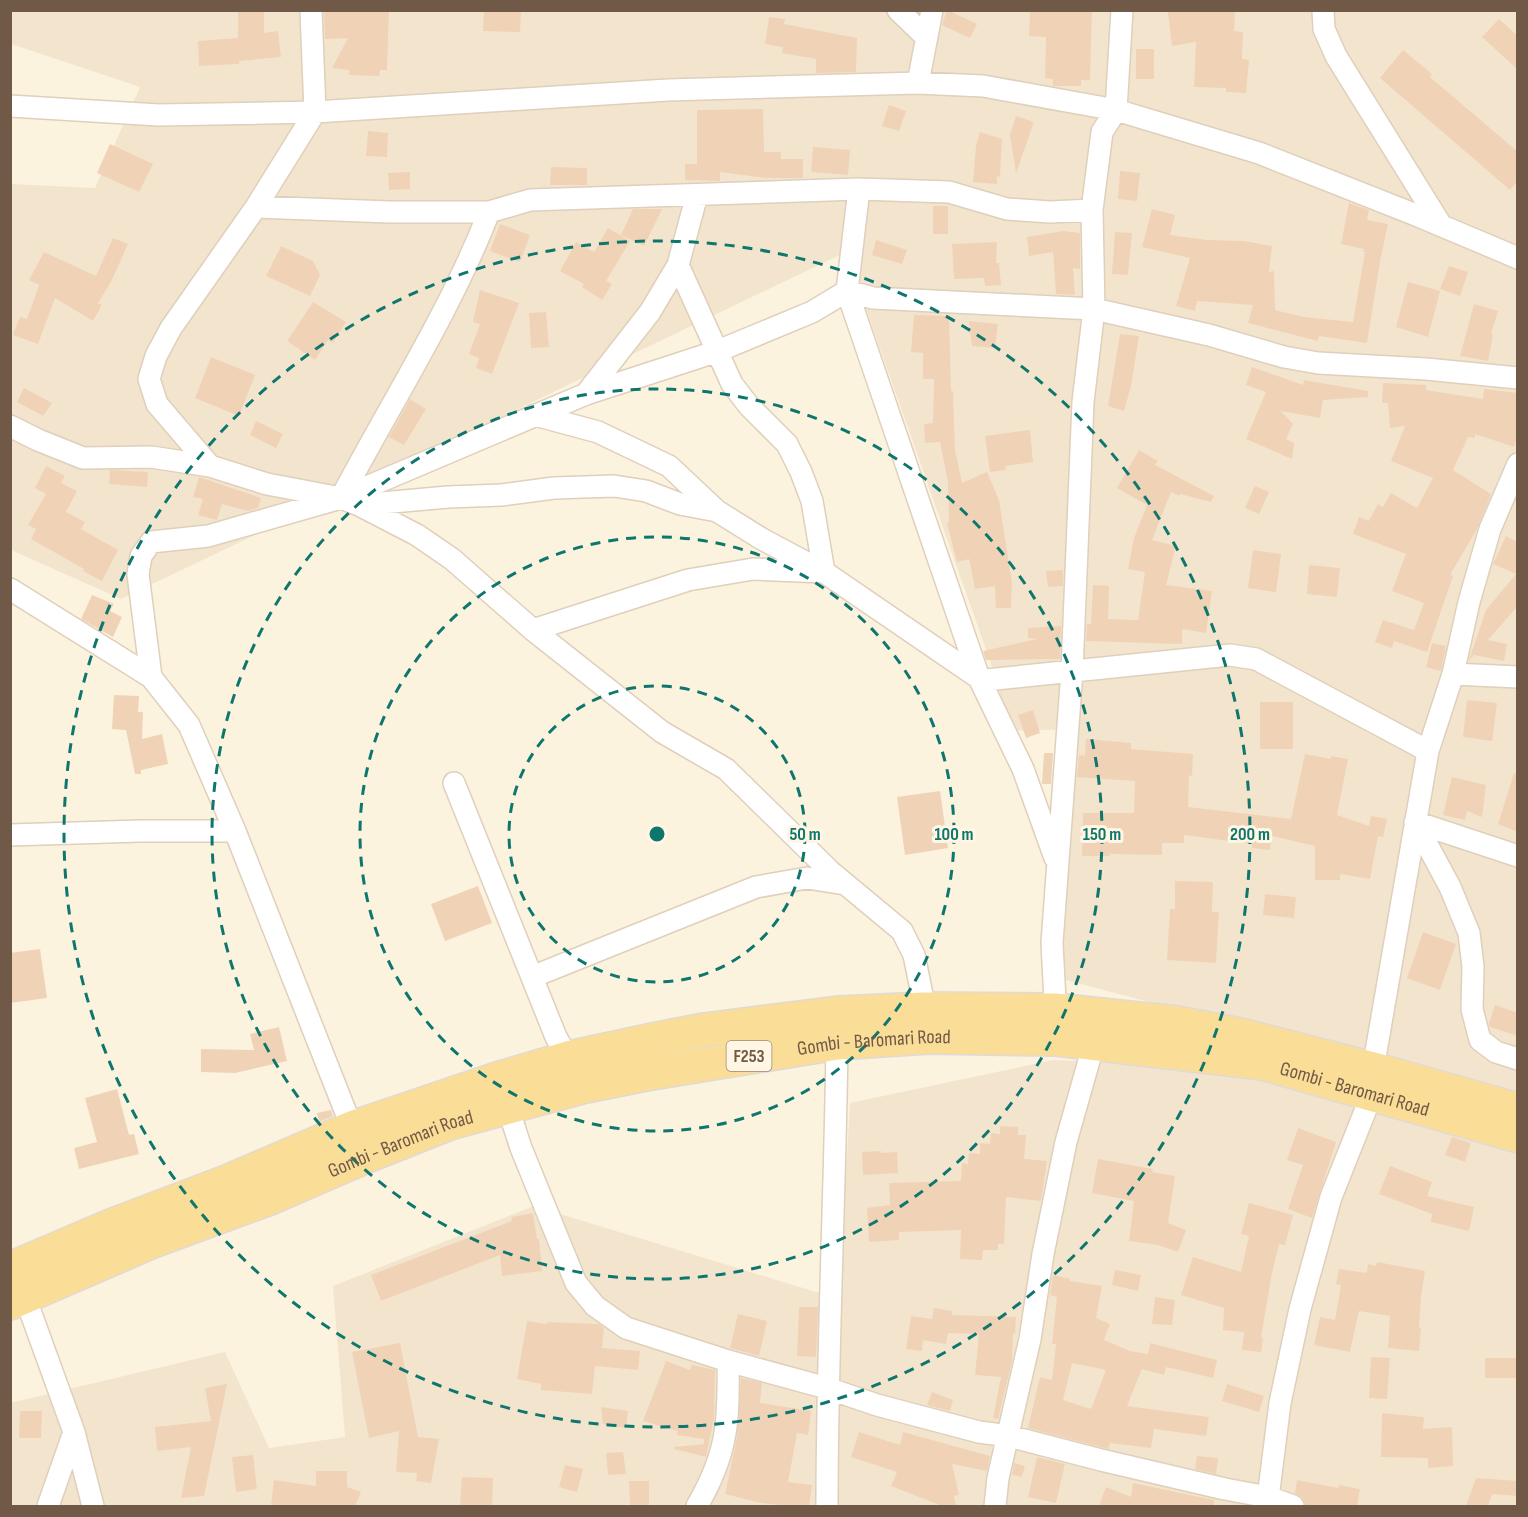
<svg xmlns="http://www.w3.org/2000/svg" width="1528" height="1517" font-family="'Sofia Sans Condensed',sans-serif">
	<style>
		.residential { fill: #f3e5cd }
		.building { fill: #f0d2b7; fill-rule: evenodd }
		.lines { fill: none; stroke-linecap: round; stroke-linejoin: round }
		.street-casing { stroke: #dfcfbb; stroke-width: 24 }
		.primary-casing { stroke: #e0dad7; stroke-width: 36 }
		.street { stroke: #fff; stroke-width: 21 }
		.primary { stroke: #fadd97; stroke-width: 33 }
		.ring { fill: none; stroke: #0f766e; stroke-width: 3; stroke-dasharray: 10 8 }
		.labels { text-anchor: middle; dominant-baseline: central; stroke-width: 6; stroke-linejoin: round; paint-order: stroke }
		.shield { fill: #fff7e4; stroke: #9c8876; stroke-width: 1.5 }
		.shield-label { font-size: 18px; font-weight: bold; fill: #715947 }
		.street-label { font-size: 20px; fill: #715947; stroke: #fff7e4 }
		.centre { fill: #0f766e; stroke: #fff7e4; stroke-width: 3 }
		.ring-label { font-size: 18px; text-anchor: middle; font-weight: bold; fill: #0f766e; stroke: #fff7e4; stroke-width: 6; stroke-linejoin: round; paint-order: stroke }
	</style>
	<rect width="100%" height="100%" fill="#fcf3df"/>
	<path class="residential" d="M 11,11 L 1517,11 L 1517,1099 L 1058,978 L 1075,729 L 1010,731 L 996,678 L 846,252 L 121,599 L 11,550 L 11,184 L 95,188 L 140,87 L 11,44 Z
		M 1053,1060 L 1217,1065 L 1517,1148 L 1517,1506 L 11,1506 L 10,1403 L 225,1352 L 269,1448 L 345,1437 L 333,1286 L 534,1206 L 839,1299 L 850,1103 Z"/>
	<path class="building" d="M 238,10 L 264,10 L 264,33 L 278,31 L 281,57 L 239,61 L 239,64 L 199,66 L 198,41 L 238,38 Z
		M 324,10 L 389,10 L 387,70 L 380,70 L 379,76 L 349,75 L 349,70 L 332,68 L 348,38 L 325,39 Z
		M 484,10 L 521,10 L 520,32 L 483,31 Z
		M 947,10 L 977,24 L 970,38 L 942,25 Z
		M 1030,10 L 1092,10 L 1090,80 L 1081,80 L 1081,86 L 1053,86 L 1053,79 L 1045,78 L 1046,37 L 1029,36 Z
		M 1176,10 L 1235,10 L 1234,31 L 1243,32 L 1242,59 L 1249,60 L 1246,93 L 1226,92 L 1226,88 L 1194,87 L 1196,42 L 1172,46 L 1168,12 Z
		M 769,17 L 785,19 L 784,24 L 857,38 L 856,72 L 816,73 L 816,59 L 782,53 L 783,47 L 765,44 Z
		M 1499,19 L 1518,36 L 1518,70 L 1482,37 Z
		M 1136,49 L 1154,49 L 1154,79 L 1136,79 Z
		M 1403,50 L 1432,74 L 1430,77 L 1518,152 L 1518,180 L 1510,190 L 1380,78 Z
		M 889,105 L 906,111 L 899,131 L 882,126 Z
		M 763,109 L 764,152 L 781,152 L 781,159 L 803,159 L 803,178 L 766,178 L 720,172 L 720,181 L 685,180 L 685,164 L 697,164 L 697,110 Z
		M 1016,116 L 1034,122 L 1016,173 L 1010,135 Z
		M 368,131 L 388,133 L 387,157 L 366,156 Z
		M 980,132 L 1002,139 L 1000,177 L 997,176 L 997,184 L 973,182 L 976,146 Z
		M 110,144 L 153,164 L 139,192 L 97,173 Z
		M 813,147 L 850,150 L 848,175 L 811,172 Z
		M 551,167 L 587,168 L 587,185 L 550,185 Z
		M 1120,171 L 1140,173 L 1137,201 L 1118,199 Z
		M 410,172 L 410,189 L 389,190 L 388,173 Z
		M 1349,203 L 1369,210 L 1367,220 L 1388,224 L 1380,262 L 1367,343 L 1319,336 L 1318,341 L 1248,323 L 1253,305 L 1197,301 L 1195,311 L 1176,306 L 1190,258 L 1142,247 L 1152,209 L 1175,215 L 1170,235 L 1207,240 L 1244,241 L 1272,246 L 1269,272 L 1274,271 L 1275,310 L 1304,317 L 1353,322 L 1365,252 L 1363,252 L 1364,249 L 1341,244 Z
		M 933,206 L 948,206 L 948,234 L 933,234 Z
		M 633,209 L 662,209 L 644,246 L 621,235 Z
		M 500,224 L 530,235 L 520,262 L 490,251 Z
		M 608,228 L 630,241 L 606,281 L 612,284 L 602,300 L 582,287 L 584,284 L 560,271 L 576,242 L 594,252 Z
		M 1063,231 L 1080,233 L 1080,269 L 1073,268 L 1075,295 L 1056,294 L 1053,252 L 1029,256 L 1027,237 Z
		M 1115,232 L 1132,233 L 1128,275 L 1112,274 Z
		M 113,238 L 128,244 L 111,282 L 98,303 L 102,305 L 93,321 L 55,298 L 38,344 L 13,335 L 20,317 L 27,319 L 39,285 L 29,280 L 44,252 L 96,276 Z
		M 876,240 L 907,250 L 902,264 L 872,255 Z
		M 997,242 L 996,263 L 999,263 L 1001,285 L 985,286 L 984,278 L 954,279 L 952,244 Z
		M 281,246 L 313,261 L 320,275 L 310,296 L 266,276 Z
		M 1449,266 L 1468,272 L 1460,296 L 1440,289 Z
		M 1408,282 L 1440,291 L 1428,337 L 1396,327 Z
		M 480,290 L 519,303 L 492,374 L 476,368 L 479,358 L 469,354 L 480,324 L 473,322 Z
		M 313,302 L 346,322 L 333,343 L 328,340 L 315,360 L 287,341 Z
		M 1474,304 L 1498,311 L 1491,334 L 1493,335 L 1488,361 L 1460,356 Z
		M 546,312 L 549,347 L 531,348 L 529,313 Z
		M 914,315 L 949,316 L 951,391 L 953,391 L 955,450 L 962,483 L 987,472 L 999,500 L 1012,583 L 1011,608 L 996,608 L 995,586 L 975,589 L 969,559 L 957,562 L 947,523 L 949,522 L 948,482 L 940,442 L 925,443 L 924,424 L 933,423 L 934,379 L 923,379 L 923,353 L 911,352 Z
		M 969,321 L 998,324 L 995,348 L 972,346 Z
		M 1120,334 L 1139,336 L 1131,386 L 1124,411 L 1108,406 Z
		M 211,357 L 255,375 L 239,416 L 195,398 Z
		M 1252,367 L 1303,385 L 1304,380 L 1368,391 L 1368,397 L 1323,400 L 1320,418 L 1281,411 L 1293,424 L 1286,439 L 1294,443 L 1292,459 L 1246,439 L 1266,392 L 1246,385 Z
		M 1383,383 L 1426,385 L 1426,390 L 1483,399 L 1484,389 L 1518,393 L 1518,435 L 1514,447 L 1475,434 L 1475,438 L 1468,437 L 1453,470 L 1491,494 L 1477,529 L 1450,575 L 1453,576 L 1427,652 L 1394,641 L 1392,648 L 1375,642 L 1383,620 L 1414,630 L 1424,603 L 1392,591 L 1406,554 L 1353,534 L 1359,517 L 1369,521 L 1378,504 L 1383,507 L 1391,493 L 1417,508 L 1433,478 L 1391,461 L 1405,426 L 1390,428 L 1388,403 L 1382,403 Z
		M 24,388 L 52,403 L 43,416 L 17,402 Z
		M 410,399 L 426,409 L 404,445 L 389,437 Z
		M 256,421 L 283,434 L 276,448 L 250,435 Z
		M 1030,430 L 1033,462 L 1005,466 L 1006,470 L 990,472 L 985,436 Z
		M 1139,450 L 1158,461 L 1155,465 L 1214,496 L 1211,502 L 1180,494 L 1179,496 L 1171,492 L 1152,540 L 1176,546 L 1166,585 L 1212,591 L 1206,633 L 1182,629 L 1182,644 L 1086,641 L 1087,624 L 1091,624 L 1093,585 L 1109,586 L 1108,619 L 1138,620 L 1145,572 L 1128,569 L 1134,538 L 1147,505 L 1117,488 Z
		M 46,466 L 65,476 L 61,483 L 77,491 L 66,512 L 85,522 L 81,529 L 118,550 L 102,581 L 83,571 L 84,569 L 31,539 L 36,529 L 28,525 L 46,494 L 35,488 Z
		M 110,470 L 148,472 L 147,487 L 109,484 Z
		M 199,477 L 261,498 L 258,508 L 248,511 L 222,504 L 217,520 L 198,515 L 203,499 L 193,497 Z
		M 1255,486 L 1269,492 L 1259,514 L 1245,508 Z
		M 1506,536 L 1518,542 L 1518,606 L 1488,640 L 1507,644 L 1504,661 L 1474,655 L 1469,660 L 1486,610 L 1516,574 L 1493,564 Z
		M 1253,550 L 1281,554 L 1276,592 L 1248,588 Z
		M 1309,565 L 1340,568 L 1337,597 L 1307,594 Z
		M 1063,570 L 1063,586 L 1048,587 L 1046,571 Z
		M 92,595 L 114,604 L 110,611 L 122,617 L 113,637 L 81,619 Z
		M 1061,626 L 1060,659 L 986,660 L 983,651 L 1037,639 L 1028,638 L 1028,628 Z
		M 1432,643 L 1446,646 L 1441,671 L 1426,667 Z
		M 114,695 L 139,696 L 138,712 L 143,712 L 142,739 L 162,734 L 168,764 L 141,770 L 141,774 L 135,774 L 126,730 L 112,729 Z
		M 1467,700 L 1497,703 L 1492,741 L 1463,737 Z
		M 1260,702 L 1293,702 L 1293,749 L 1260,749 Z
		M 1033,710 L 1040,733 L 1026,738 L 1018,715 Z
		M 1086,739 L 1131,743 L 1131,749 L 1193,754 L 1192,776 L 1189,775 L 1188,807 L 1291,819 L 1305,754 L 1331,759 L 1331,756 L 1348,759 L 1337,815 L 1369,826 L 1371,816 L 1387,819 L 1383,837 L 1378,836 L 1370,879 L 1340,874 L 1340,880 L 1315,880 L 1315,846 L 1272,836 L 1270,850 L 1252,848 L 1252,844 L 1184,835 L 1184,843 L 1162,843 L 1162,855 L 1110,854 L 1110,856 L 1082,856 L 1083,813 L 1134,813 L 1135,781 L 1077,777 L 1079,755 L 1085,756 Z
		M 1044,753 L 1053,753 L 1051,784 L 1042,784 Z
		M 1514,773 L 1518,774 L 1518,832 L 1498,824 Z
		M 1452,777 L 1486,785 L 1482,817 L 1467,811 L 1465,820 L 1443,815 Z
		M 940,791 L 948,848 L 905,855 L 897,797 Z
		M 1175,881 L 1213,882 L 1212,912 L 1219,912 L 1216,963 L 1167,960 L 1170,909 L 1175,909 Z
		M 478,886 L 492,923 L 445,941 L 431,904 Z
		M 1265,894 L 1296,897 L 1294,918 L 1263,915 Z
		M 1423,932 L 1456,944 L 1440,990 L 1407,978 Z
		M 40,949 L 47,998 L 10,1003 L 10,953 Z
		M 1495,1005 L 1518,1013 L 1518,1036 L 1490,1027 L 1489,1024 Z
		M 279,1027 L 287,1061 L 235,1073 L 201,1072 L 201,1049 L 254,1050 L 250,1034 Z
		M 117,1089 L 129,1135 L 134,1134 L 139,1154 L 79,1169 L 74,1148 L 97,1142 L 85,1098 Z
		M 331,1110 L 333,1116 L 319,1122 L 317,1113 Z
		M 1000,1126 L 1018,1127 L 1018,1135 L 1026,1135 L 1024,1159 L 1047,1161 L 1041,1201 L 1006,1197 L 1004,1244 L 998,1244 L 998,1250 L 983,1250 L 982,1260 L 960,1259 L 961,1230 L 899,1232 L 899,1240 L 869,1242 L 867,1208 L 890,1205 L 889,1183 L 961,1181 L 962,1163 L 968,1164 L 969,1153 L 980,1154 L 980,1143 L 990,1144 L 991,1133 L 1000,1134 Z
		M 1298,1128 L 1336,1142 L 1312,1218 L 1288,1209 L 1303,1165 L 1287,1160 Z
		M 1452,1137 L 1471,1143 L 1465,1162 L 1445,1155 Z
		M 881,1151 L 881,1153 L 897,1152 L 898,1173 L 863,1175 L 862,1152 Z
		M 1098,1159 L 1153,1169 L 1152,1172 L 1175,1176 L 1168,1223 L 1186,1230 L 1178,1252 L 1158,1245 L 1129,1241 L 1134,1201 L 1092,1193 Z
		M 1390,1166 L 1432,1182 L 1427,1196 L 1474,1207 L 1469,1231 L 1431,1222 L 1432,1214 L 1379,1194 Z
		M 1249,1203 L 1293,1215 L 1285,1245 L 1279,1244 L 1272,1273 L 1261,1337 L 1263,1338 L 1261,1352 L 1242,1350 L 1244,1332 L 1223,1330 L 1224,1308 L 1181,1295 L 1193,1257 L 1241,1272 L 1249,1236 L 1241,1234 Z
		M 533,1213 L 537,1239 L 539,1239 L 542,1271 L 502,1276 L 500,1255 L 381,1301 L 371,1275 L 512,1221 L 511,1217 Z
		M 1377,1262 L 1425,1271 L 1421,1296 L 1419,1328 L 1421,1328 L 1419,1351 L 1388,1348 L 1390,1316 L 1359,1311 L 1350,1352 L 1314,1345 L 1320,1317 L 1335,1320 L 1341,1285 L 1336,1284 L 1339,1269 L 1367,1273 L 1368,1264 L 1376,1266 Z
		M 1115,1270 L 1141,1275 L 1138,1291 L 1112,1285 Z
		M 1053,1275 L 1070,1279 L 1070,1281 L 1102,1286 L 1096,1318 L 1110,1324 L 1104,1340 L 1130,1351 L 1148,1354 L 1150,1343 L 1217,1360 L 1213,1378 L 1166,1367 L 1164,1375 L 1142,1369 L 1127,1406 L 1209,1417 L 1206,1436 L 1154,1429 L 1151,1448 L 1110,1443 L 1108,1449 L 1028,1428 L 1040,1377 L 1052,1380 L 1056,1344 L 1052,1344 L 1057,1297 L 1050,1295 ZM 1072,1363 L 1106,1370 L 1091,1409 L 1063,1400 Z
		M 1155,1297 L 1175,1300 L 1172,1325 L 1152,1324 Z
		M 799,1307 L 818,1307 L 816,1357 L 797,1356 Z
		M 934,1308 L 952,1311 L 952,1315 L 1016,1317 L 1015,1334 L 1013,1334 L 1012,1361 L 998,1419 L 993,1418 L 1001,1377 L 975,1375 L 979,1334 L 948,1333 L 946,1344 L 923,1340 L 922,1351 L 906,1349 L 911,1316 L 932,1319 Z
		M 738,1314 L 767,1321 L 759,1356 L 730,1348 Z
		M 527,1321 L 547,1324 L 547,1322 L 599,1324 L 604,1328 L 602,1348 L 640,1351 L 638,1370 L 595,1366 L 592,1394 L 541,1390 L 541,1384 L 517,1379 Z
		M 400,1343 L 418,1437 L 439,1439 L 431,1483 L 416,1481 L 417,1473 L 396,1472 L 399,1431 L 369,1438 L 352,1352 Z
		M 1371,1357 L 1390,1358 L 1387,1399 L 1369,1398 Z
		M 1485,1358 L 1518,1358 L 1518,1378 L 1485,1378 Z
		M 666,1361 L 690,1370 L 692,1365 L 715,1370 L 714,1418 L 706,1457 L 674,1449 L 674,1447 L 704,1444 L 704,1439 L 677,1435 L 678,1431 L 643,1421 Z
		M 741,1378 L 762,1383 L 760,1403 L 811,1411 L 808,1435 L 797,1433 L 788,1482 L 812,1485 L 809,1506 L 789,1506 L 761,1503 L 725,1494 L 737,1438 Z
		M 227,1384 L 204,1496 L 181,1498 L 191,1447 L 157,1451 L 155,1427 L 211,1421 L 205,1388 Z
		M 1227,1384 L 1264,1396 L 1259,1412 L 1222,1401 Z
		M 932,1392 L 953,1400 L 950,1411 L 927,1405 Z
		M 601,1407 L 628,1411 L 626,1428 L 603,1424 Z
		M 20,1411 L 42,1411 L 41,1438 L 19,1438 Z
		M 1382,1413 L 1424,1417 L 1423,1429 L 1452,1427 L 1453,1466 L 1428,1468 L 1428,1458 L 1381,1457 Z
		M 859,1432 L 900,1445 L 903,1432 L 990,1456 L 987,1471 L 952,1464 L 959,1495 L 954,1496 L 956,1506 L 942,1506 L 891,1486 L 897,1472 L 851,1457 Z
		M 623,1452 L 626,1474 L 608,1475 L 606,1453 Z
		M 253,1455 L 257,1489 L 236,1492 L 232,1457 Z
		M 1197,1456 L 1218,1458 L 1216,1474 L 1195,1469 Z
		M 1037,1457 L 1065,1464 L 1056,1503 L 1028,1497 Z
		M 1014,1463 L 1025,1466 L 1022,1477 L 1012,1475 Z
		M 565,1465 L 583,1469 L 577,1492 L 559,1487 Z
		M 316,1471 L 347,1471 L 347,1487 L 361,1492 L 355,1506 L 271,1506 L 274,1480 L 316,1486 Z
		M 462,1477 L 493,1478 L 492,1506 L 460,1506 Z
		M 1476,1478 L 1518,1481 L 1518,1496 L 1492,1494 L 1488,1506 L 1466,1506 Z
		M 1297,1480 L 1338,1488 L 1339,1485 L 1360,1489 L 1357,1506 L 1305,1506 L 1303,1498 L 1295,1493 Z
		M 629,1481 L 649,1481 L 649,1506 L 630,1506 Z
		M 1133,1483 L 1214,1500 L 1214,1506 L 1099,1506 L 1106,1487 L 1131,1497 Z"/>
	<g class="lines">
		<defs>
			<path id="street" d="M 898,10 L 926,37
				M 1323,10 L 1324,29 L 1336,56 L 1441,225
				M 918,83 L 932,10
				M 10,106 L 159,115 L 315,112 L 668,90 L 918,83 L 983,86 L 1116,110 L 1259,153 L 1416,215 L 1518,258
				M 859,189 L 847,291 L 979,678 L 1023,769 L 1055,858
				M 256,207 L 390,212 L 489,212 L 530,200 L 859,189 L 949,192 L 1007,209 L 1050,212 L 1092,210
				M 586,394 L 650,312 L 678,265
				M 535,415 L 598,432 L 669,466 L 717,511 L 762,539 L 824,572 L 979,678 L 986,680 L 1230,655 L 1256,659 L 1428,751
				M 10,426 L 38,440 L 83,458 L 151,457 L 210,466 L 267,484 L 341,498 L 359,505 L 417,535 L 452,559 L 533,630 L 662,732 L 726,769 L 831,872 L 902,931 L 914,955 L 925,1009
				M 210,466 L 157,404 L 149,379 L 156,356 L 171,328 L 256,207 L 315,112 L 311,10
				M 341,498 C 391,403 450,312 489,212
				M 359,505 L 448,497 L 501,495 L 554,488 L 614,486 L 646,491 L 680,504 L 717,511
				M 10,589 L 151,677 L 189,725 L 235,831 L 352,1128
				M 533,630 L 688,580 L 753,569 L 824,572 L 812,501 L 801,472 L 787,444 L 749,406 L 732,384 L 678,265 L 697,195
				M 1453,674 L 1518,677
				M 151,677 L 138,574 L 141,556 L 151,542 L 208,536 L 341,498 L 586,394 L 718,351 L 812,312 L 847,291 L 873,298 L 1094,309 L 1209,335 L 1284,357 L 1318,363 L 1426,369 L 1518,378
				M 454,783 L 556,1037 L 568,1058
				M 1415,822 L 1450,887 L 1469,933 L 1473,967 L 1472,1009 L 1480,1040 L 1496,1052 L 1518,1059
				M 1415,822 L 1518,856
				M 10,835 L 140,831 L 235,831
				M 532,977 L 756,887 L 807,878 L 845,884
				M 1056,1020 L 1052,943 L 1072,671 L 1083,402 L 1094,309 L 1092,210 L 1102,132 L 1116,110 L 1122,10
				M 508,1108 L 521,1148 L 576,1283 L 595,1306 L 626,1328 L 728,1361 L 827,1388 L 877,1405 L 979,1432 L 1009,1436 L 1101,1460 L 1225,1489 L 1268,1497 L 1293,1506
				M 25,1297 L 74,1432 L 93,1506
				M 48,1506 L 74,1432
				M 697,1506 C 728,1453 729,1421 728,1361
				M 827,1506 C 827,1352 835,1197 837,1043
				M 995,1506 L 998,1478 L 1030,1339 L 1043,1254 L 1066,1142 L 1094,1043
				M 1267,1506 L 1280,1403 L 1300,1309 L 1331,1197 L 1372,1094 L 1373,1069 L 1428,751 L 1453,674 L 1469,602 L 1490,529 L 1518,464"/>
			<g id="primary">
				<path d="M 10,1269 L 113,1225 L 229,1181 L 352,1128 L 497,1079 L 568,1058 L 652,1040 L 704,1030 L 838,1013 L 925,1009 L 1055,1010 L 1177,1023 L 1241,1035 L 1373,1069 L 1518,1110"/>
				<path id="s1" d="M 10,1303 L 153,1241 L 270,1198 L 367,1156 L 450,1123 L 586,1086 L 646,1074 L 837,1043 L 928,1037 L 1056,1039 L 1262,1063 L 1518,1136"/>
			</g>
		</defs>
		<use href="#street" class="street-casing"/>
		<use href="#primary" class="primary-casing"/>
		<use href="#street" class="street"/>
		<use href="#primary" class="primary"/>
	</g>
	<g class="ring">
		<circle cx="657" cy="834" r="148"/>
		<circle cx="657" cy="834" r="297"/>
		<circle cx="657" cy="834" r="445"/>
		<circle cx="657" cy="834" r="593"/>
	</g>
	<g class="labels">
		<rect class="shield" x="726.5" y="1041" width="45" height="30" rx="4.5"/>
		<g class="shield-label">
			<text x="749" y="1056">F253</text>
		</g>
		<g class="street-label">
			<text stroke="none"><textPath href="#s1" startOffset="908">Gombi - Baromari Road</textPath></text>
			<text stroke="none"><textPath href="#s1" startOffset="1394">Gombi - Baromari Road</textPath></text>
			<text stroke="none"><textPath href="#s1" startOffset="422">Gombi - Baromari Road</textPath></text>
		</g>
	</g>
	<circle cx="657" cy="834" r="9" class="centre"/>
	<g class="ring-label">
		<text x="805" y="840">50 m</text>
		<text x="954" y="840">100 m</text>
		<text x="1102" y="840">150 m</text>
		<text x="1250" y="840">200 m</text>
	</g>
	<rect width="1528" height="1517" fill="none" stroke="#715947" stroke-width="24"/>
</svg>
